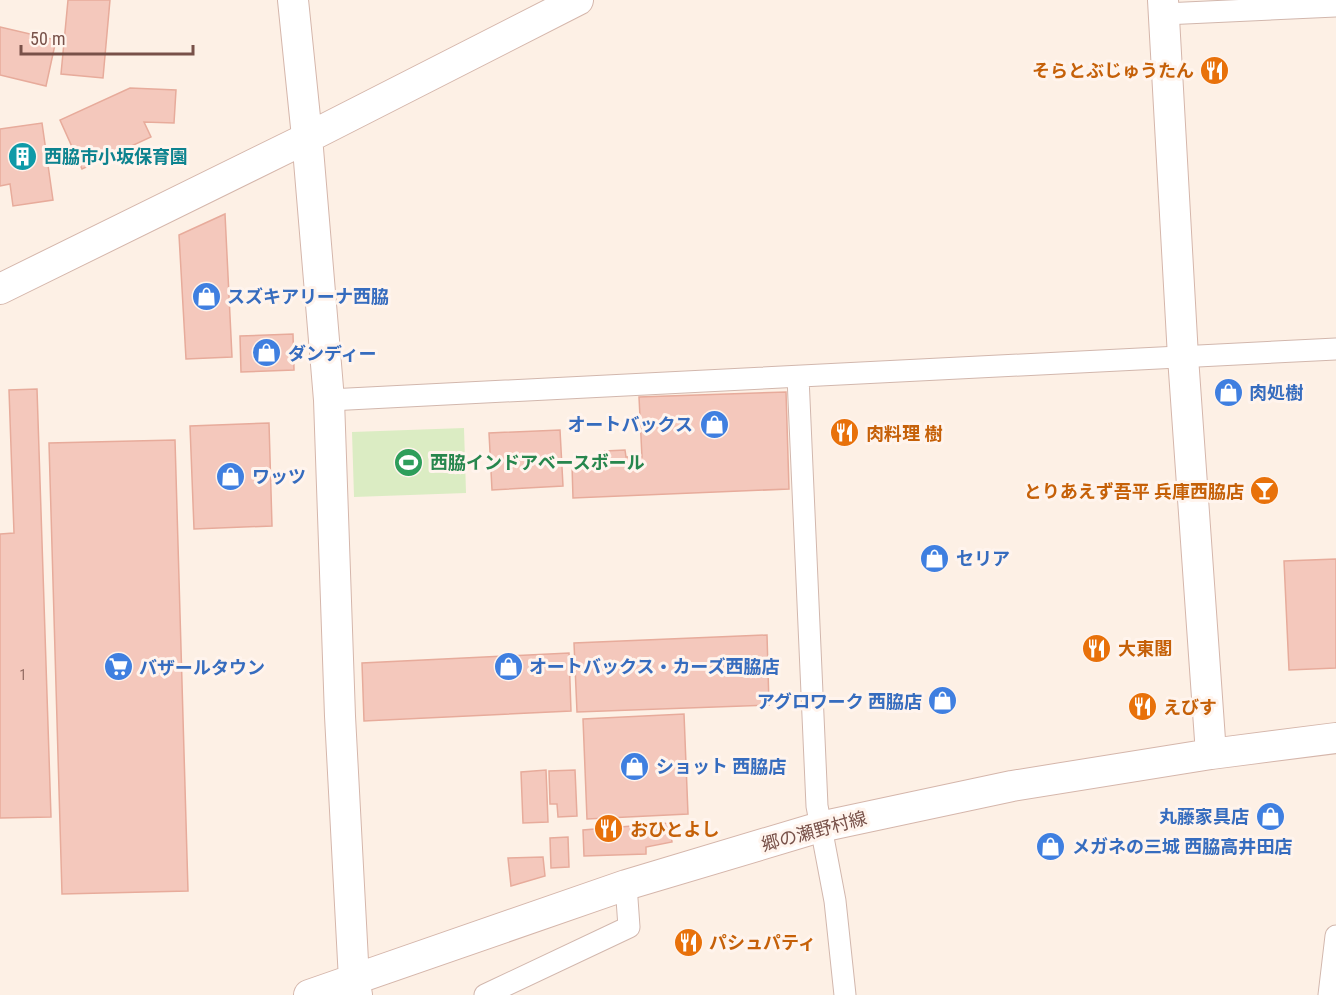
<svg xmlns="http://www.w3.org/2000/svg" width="1336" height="995" font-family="'Roboto Condensed','Noto Sans JP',sans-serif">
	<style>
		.green { fill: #dbecc3 }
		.building { fill: #f4c8bc; stroke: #e7ab9b; stroke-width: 1.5 }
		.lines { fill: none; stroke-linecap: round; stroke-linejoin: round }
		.street-casing { stroke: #d2b7ad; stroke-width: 23 }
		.secondary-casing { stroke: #d5b6ab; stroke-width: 32 }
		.street { stroke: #fff; stroke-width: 21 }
		.secondary { stroke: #fff; stroke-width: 30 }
		.labels { text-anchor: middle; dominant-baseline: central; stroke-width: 6; stroke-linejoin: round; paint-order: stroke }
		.number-label { font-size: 15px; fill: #976f66 }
		.food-label { font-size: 18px; font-weight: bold; fill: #c56008; stroke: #fff4ed; text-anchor: start }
		.culture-label { font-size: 18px; font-weight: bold; fill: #0d838f; stroke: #fff4ed; text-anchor: start }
		.shop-label { font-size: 18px; font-weight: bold; fill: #366cbe; stroke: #fff4ed; text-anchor: start }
		.leisure-label { font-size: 18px; font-weight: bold; fill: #27864d; stroke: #fff4ed; text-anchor: start }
		.street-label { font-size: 18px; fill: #785149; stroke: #fff4ed }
	</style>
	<rect width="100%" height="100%" fill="#fdf0e5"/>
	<path class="green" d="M 464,428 L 466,493 L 354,497 L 352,432 Z"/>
	<path class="building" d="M 68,0 L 110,0 L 103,78 L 61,74 Z
		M 0,27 L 56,40 L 46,86 L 0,75 Z
		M 130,88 L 176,90 L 174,123 L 144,122 L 151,137 L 82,169 L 60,120 Z
		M 42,123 L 53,200 L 13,206 L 10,184 L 0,186 L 0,129 Z
		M 225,214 L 232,357 L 186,359 L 179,235 Z
		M 293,334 L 294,370 L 241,372 L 240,336 Z
		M 37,389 L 51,817 L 0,818 L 0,534 L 14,533 L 9,390 Z
		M 786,392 L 789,489 L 573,498 L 572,465 L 606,464 L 605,451 L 625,450 L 626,457 L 642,457 L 639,397 Z
		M 269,423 L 272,526 L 194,529 L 190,426 Z
		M 560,430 L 563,486 L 492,490 L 489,433 Z
		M 175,440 L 188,891 L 62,894 L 49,443 Z
		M 1336,559 L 1336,668 L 1289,670 L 1284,561 Z
		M 767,635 L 769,705 L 577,712 L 574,643 Z
		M 569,653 L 571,711 L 364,721 L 362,663 Z
		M 684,714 L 688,814 L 587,819 L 583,719 Z
		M 546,770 L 548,822 L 523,823 L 521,772 Z
		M 575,770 L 577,816 L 558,817 L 557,804 L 550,804 L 549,771 Z
		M 669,823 L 672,842 L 646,847 L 646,854 L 584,856 L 583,830 Z
		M 568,837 L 569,867 L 551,868 L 550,838 Z
		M 543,857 L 545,876 L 511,886 L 508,858 Z"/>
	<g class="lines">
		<defs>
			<path id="street" d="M 1164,14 L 1336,6
				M 798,377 L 817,806 L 835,901 L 845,995
				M 329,400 L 1336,349
				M 485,995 L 629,927 L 626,885
				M 1329,995 L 1336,936"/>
			<path id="secondary" d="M 293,0 L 307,137 L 329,400 L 340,716 L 354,980 L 357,995
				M 1163,0 L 1183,357 L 1211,754
				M 0,289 L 307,138 L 578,0
				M 309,995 L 626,885 L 820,827 L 1012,786 L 1211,754 L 1336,738"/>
		</defs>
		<use href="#street" class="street-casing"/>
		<use href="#secondary" class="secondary-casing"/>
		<use href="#street" class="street"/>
		<use href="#secondary" class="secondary"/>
	</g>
	<defs>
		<symbol id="restaurant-disc" viewBox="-11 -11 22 22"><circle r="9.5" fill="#e8710a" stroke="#fff4ed"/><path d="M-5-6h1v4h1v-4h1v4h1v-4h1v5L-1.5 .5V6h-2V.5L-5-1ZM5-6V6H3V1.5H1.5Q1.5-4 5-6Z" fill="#fff"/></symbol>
		<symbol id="building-disc" viewBox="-11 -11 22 22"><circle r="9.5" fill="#0f9aa8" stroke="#fff4ed"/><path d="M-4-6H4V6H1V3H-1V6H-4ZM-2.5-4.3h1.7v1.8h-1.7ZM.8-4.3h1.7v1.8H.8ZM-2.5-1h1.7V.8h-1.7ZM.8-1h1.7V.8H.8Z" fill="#fff"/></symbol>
		<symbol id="shop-disc" viewBox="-11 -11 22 22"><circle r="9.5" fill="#3f7fe0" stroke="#fff4ed"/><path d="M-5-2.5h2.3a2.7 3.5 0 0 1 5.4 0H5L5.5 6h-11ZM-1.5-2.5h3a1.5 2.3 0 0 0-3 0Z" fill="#fff"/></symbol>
		<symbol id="stadium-disc" viewBox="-11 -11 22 22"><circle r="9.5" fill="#2e9e5b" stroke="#fff4ed"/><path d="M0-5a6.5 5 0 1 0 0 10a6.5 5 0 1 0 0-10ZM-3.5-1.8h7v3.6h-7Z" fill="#fff"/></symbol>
		<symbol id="bar-disc" viewBox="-11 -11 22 22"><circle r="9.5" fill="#e8710a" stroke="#fff4ed"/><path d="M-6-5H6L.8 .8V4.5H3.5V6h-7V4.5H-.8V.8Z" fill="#fff"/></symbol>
		<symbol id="supermarket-disc" viewBox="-11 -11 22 22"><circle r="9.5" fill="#3f7fe0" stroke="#fff4ed"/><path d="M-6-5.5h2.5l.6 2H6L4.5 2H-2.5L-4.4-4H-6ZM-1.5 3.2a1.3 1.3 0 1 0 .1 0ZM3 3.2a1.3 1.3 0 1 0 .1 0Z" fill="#fff"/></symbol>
	</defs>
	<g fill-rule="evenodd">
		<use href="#restaurant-disc" x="1198" y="54" width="33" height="33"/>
		<use href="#building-disc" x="6" y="140" width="33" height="33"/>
		<use href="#shop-disc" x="190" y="280" width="33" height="33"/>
		<use href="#shop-disc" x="250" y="336" width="33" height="33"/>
		<use href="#shop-disc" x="1212" y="376" width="33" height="33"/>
		<use href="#shop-disc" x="698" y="408" width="33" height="33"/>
		<use href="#restaurant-disc" x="828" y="416" width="33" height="33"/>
		<use href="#stadium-disc" x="392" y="446" width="33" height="33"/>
		<use href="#shop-disc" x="214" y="460" width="33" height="33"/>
		<use href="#bar-disc" x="1248" y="474" width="33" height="33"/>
		<use href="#shop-disc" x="918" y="542" width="33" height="33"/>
		<use href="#restaurant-disc" x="1080" y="632" width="33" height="33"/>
		<use href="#shop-disc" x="492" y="650" width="33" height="33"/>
		<use href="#supermarket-disc" x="102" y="650" width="33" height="33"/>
		<use href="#shop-disc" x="926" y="684" width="33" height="33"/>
		<use href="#restaurant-disc" x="1126" y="690" width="33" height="33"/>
		<use href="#shop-disc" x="618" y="750" width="33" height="33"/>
		<use href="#shop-disc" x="1254" y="800" width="33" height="33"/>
		<use href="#restaurant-disc" x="592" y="812" width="33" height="33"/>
		<use href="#shop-disc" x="1034" y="830" width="33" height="33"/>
		<use href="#restaurant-disc" x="672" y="926" width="33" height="33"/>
	</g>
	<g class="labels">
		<g class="number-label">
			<text x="23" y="675">1</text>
		</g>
		<g class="food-label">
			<text x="1194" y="70" text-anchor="end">そらとぶじゅうたん</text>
			<text x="866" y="433">肉料理 樹</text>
			<text x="1244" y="491" text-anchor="end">とりあえず吾平 兵庫西脇店</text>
			<text x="1118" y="648">大東閣</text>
			<text x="1163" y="707">えびす</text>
			<text x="630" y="829">おひとよし</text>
			<text x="709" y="942">パシュパティ</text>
		</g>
		<g class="culture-label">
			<text x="44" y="156">西脇市小坂保育園</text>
		</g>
		<g class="shop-label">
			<text x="227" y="296">スズキアリーナ西脇</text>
			<text x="288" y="353">ダンディー</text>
			<text x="1249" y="392">肉処樹</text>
			<text x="693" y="424" text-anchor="end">オートバックス</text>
			<text x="252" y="476">ワッツ</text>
			<text x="956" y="558">セリア</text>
			<text x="529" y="666">オートバックス・カーズ西脇店</text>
			<text x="139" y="667">バザールタウン</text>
			<text x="922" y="701" text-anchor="end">アグロワーク 西脇店</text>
			<text x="656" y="766">ショット 西脇店</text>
			<text x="1249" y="816" text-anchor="end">丸藤家具店</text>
			<text x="1072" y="846">メガネの三城 西脇高井田店</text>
		</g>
		<g class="leisure-label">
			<text x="430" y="462">西脇インドアベースボール</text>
		</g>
		<g class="street-label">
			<text transform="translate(814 831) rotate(-15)">郷の瀬野村線</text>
		</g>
	</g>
	<path d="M21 45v9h172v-9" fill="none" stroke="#785149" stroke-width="3"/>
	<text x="30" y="45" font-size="18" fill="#785149" stroke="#fff4ed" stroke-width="4.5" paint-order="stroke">50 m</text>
</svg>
